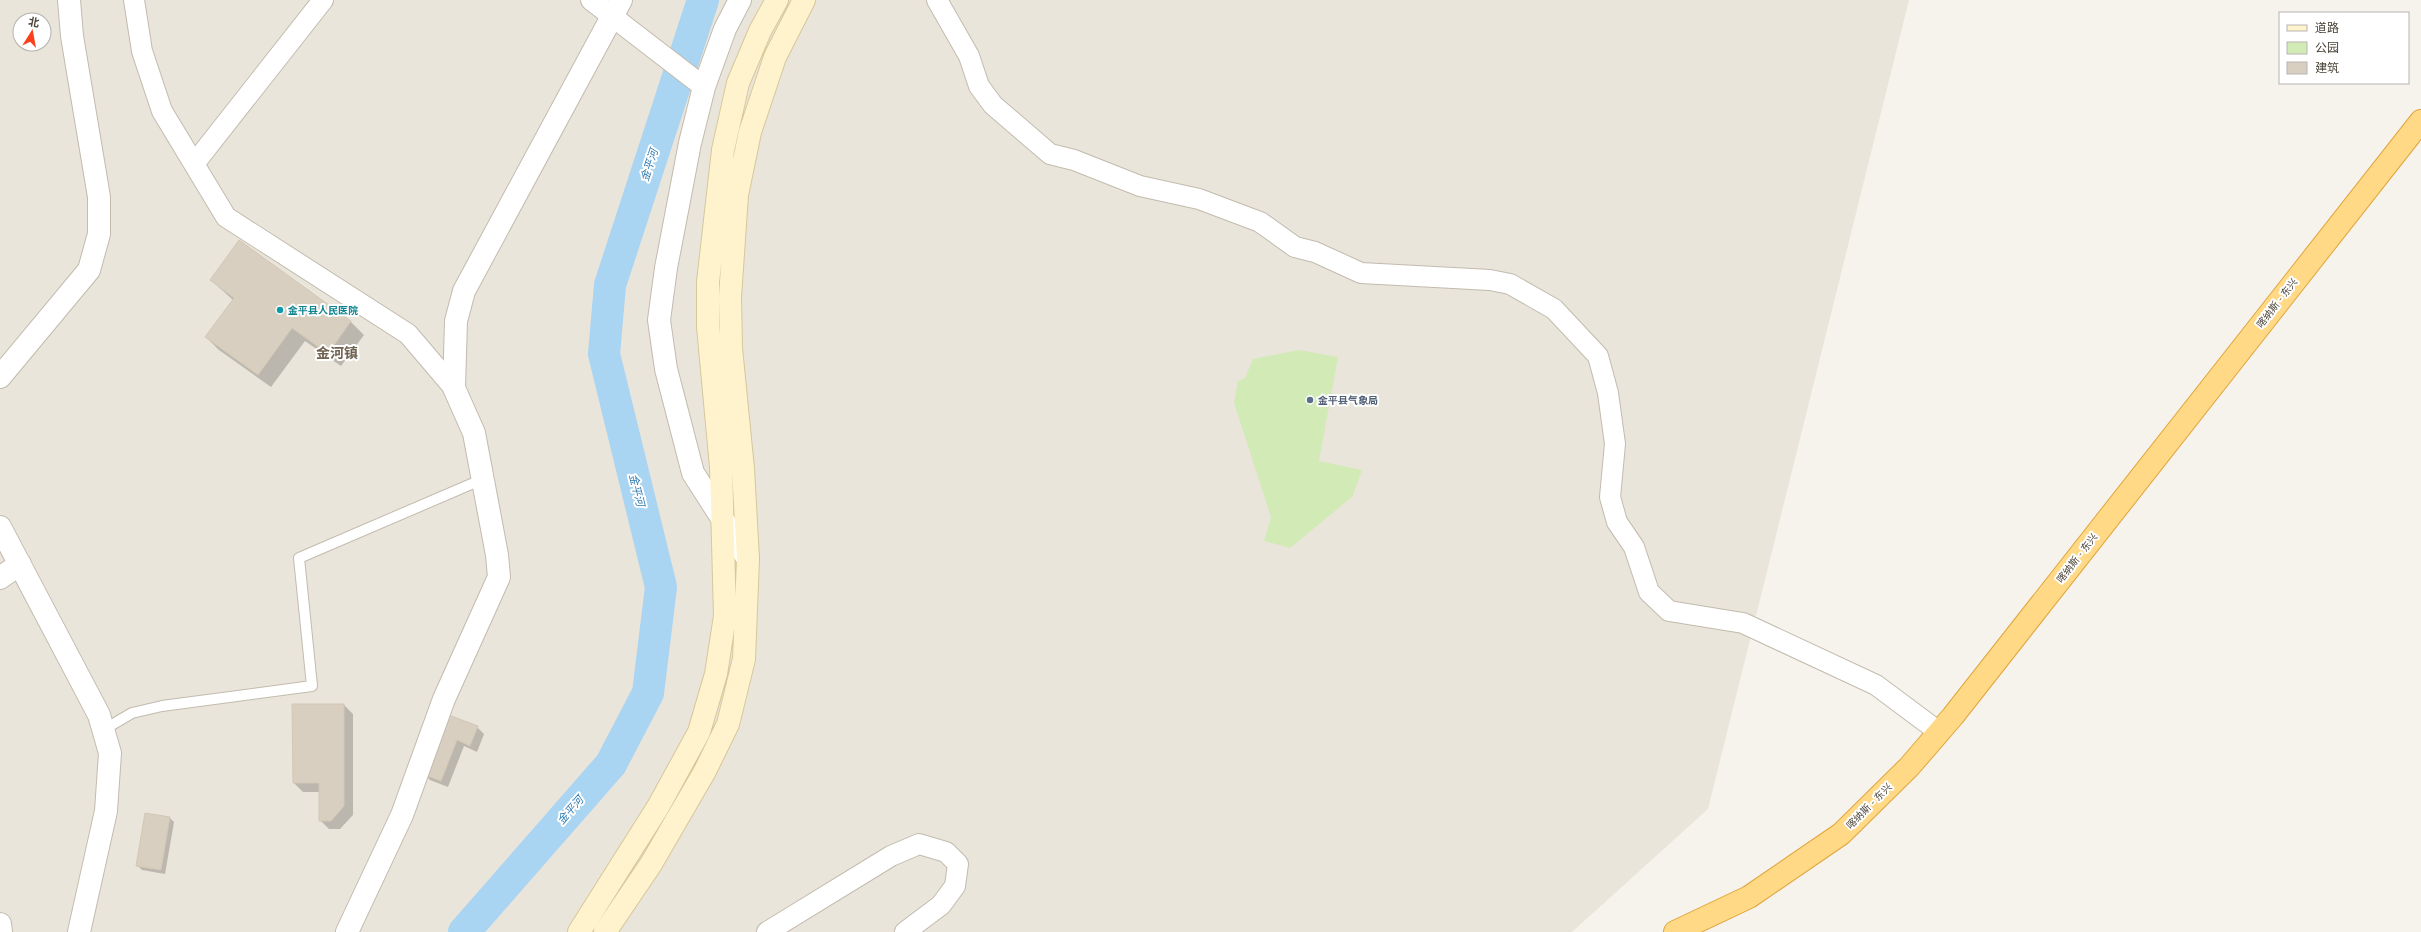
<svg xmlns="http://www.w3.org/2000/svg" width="2421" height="932" font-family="Quicksand,'Noto Sans SC',sans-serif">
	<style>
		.residential { fill: #eae5da; fill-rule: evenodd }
		.green { fill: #d2eab5 }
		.shadow { fill: #0003 }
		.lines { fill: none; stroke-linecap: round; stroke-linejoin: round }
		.river { stroke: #a9d4f2; stroke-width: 32 }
		.building { fill: #d8cfc1; stroke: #d3c7b4 }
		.service-casing { stroke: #c2bbae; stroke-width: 12 }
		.minor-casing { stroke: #c2bbae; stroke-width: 22 }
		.tertiary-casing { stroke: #c2bbae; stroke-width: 24 }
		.secondary-casing { stroke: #d6c79b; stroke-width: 24 }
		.trunk-casing { stroke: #e0a43c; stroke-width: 24 }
		.service { stroke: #fff; stroke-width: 10 }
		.minor { stroke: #fff; stroke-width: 20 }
		.tertiary { stroke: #fff; stroke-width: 22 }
		.secondary { stroke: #fff3cd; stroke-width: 22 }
		.trunk { stroke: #ffd985; stroke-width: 22 }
		.culture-dot { fill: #0f9aa8; stroke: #fff; stroke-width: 1.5 }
		.service-dot { fill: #5c6f8a; stroke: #fff; stroke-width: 1.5 }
		.labels { text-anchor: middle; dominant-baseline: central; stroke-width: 4; stroke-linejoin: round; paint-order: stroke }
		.street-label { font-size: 10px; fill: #4b4439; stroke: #fff }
		.culture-label { font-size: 10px; font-weight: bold; fill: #0d838f; stroke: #fff; text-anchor: start }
		.service-label { font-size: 10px; font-weight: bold; fill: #4e5e75; stroke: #fff; text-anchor: start }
		.water-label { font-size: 11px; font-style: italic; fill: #2e7ab2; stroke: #fff }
		.district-label { font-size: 14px; font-weight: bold; fill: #6e6250; stroke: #fff }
	</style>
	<rect width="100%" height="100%" fill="#f6f3ec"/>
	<path class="residential" d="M 0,0 L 1909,0 L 1708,809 L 1572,932 L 0,932 ZM 20,20 L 44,20 L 44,44 L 20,44 Z"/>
	<path class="green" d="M 1299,350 L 1338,357 L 1319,461 L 1362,470 L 1352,497 L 1290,548 L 1264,541 L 1271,517 L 1234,403 L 1238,381 L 1245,378 L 1253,359 Z"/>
	<path class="shadow" d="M 239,242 L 351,322 L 364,335 L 341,366 L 305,341 L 271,387 L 219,350 L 206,337 L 233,300 L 211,280 Z
		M 344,705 L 353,714 L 353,815 L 340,829 L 329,829 L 320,820 L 320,792 L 303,792 L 294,783 Z
		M 446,715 L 477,727 L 484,734 L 477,752 L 464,746 L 448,787 L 430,780 L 424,773 Z
		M 170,818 L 174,822 L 165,874 L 142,870 L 138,866 Z"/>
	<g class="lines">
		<path class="river" d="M 464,932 L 611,764 L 648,693 L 661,587 L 604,354 L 610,285 L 703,0"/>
	</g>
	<path class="building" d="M 239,240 L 351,321 L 328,354 L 292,328 L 258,375 L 205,337 L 234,298 L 210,280 Z
		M 292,704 L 344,704 L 344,806 L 331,821 L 319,821 L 319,783 L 293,783 Z
		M 446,714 L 478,726 L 470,746 L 457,740 L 441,781 L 422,774 Z
		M 145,813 L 170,817 L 161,870 L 136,866 Z"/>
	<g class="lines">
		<defs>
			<path id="service" d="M 103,730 L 132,713 L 162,706 L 312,686 L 299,558 L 483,479"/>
			<path id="minor" d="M 134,0 L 142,51 L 162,111 L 226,217 L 408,334 L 454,388
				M 591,0 L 704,87
				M 937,0 L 969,56 L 979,86 L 993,105 L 1050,154 L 1074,160 L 1140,186 L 1199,199 L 1260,222 L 1295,247 L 1315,252 L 1361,273 L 1490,280 L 1510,284 L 1554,309 L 1598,356 L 1608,393 L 1615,444 L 1610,497 L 1617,522 L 1634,547 L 1649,592 L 1669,611 L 1743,623 L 1876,685 L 1939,732
				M 194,164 L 323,0
				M 767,932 L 891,856 L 919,844 L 946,852 L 958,864 L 955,886 L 941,905 L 905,932"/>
			<path id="tertiary" d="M 740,0 L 725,29 L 704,87 L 690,143 L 666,268 L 659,320 L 666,369 L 693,473 L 748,559
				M 0,377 L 89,270 L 99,234 L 99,197 L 72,36 L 69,0
				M 0,527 L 99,715 L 110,753 L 106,811 L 79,932
				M 0,578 L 20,564
				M 0,924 L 1,932
				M 347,932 L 402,815 L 444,699 L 499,577 L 497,555 L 474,433 L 454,388 L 456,321 L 464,291 L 621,0"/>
			<path id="secondary" d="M 579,932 L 658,807 L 699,732 L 716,674 L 725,616 L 721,467 L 708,327 L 708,282 L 723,150 L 738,83 L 760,31 L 777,0
				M 605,932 L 651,864 L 705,771 L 728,724 L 744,659 L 748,559 L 743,469 L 731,348 L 730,297 L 737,195 L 750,132 L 775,57 L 804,0"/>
			<path id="trunk" d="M 1675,932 L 1749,897 L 1841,834 L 1909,767 L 1953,716 L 2421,121"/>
		</defs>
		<use href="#service" class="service-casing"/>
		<use href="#minor" class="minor-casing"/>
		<use href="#tertiary" class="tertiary-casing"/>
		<use href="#secondary" class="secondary-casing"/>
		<use href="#trunk" class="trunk-casing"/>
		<use href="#service" class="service"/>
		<use href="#minor" class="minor"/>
		<use href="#tertiary" class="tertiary"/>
		<use href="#secondary" class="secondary"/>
		<use href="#trunk" class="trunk"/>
	</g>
	<circle class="culture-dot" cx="280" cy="310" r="4"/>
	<circle class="service-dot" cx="1310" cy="400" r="4"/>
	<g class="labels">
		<g class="street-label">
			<text transform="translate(2277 303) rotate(-52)">喀纳斯 - 东兴</text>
			<text transform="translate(2077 558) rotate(-52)">喀纳斯 - 东兴</text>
			<text transform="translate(1869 806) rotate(-45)">喀纳斯 - 东兴</text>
		</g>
		<g class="culture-label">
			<text x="288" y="310">金平县人民医院</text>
		</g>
		<g class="service-label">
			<text x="1318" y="400">金平县气象局</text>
		</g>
		<g class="water-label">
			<text transform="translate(649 165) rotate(-72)">金平河</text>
			<text transform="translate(637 490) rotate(76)">金平河</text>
			<text transform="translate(570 810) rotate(-49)">金平河</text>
		</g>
		<g class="district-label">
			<text x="337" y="353">金河镇</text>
		</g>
	</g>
	<rect x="2279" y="12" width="130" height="72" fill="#ffffff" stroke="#b7b4b0"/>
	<rect x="2287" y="25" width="20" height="6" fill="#fff3cd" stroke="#b7b4b0"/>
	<text x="2315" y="32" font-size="12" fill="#4b4439">道路</text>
	<rect x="2287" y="42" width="20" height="12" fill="#d2eab5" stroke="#b7b4b0"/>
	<text x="2315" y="52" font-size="12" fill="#4b4439">公园</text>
	<rect x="2287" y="62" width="20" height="12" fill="#d8cfc1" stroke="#b7b4b0"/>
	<text x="2315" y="72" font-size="12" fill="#4b4439">建筑</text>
	<g transform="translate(32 32) rotate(11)"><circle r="19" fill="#ffffff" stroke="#b7b4b0"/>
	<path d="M0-3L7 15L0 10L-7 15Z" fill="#fc3f1d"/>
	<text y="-6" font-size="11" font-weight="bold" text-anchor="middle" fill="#4b4439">北</text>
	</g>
</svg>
